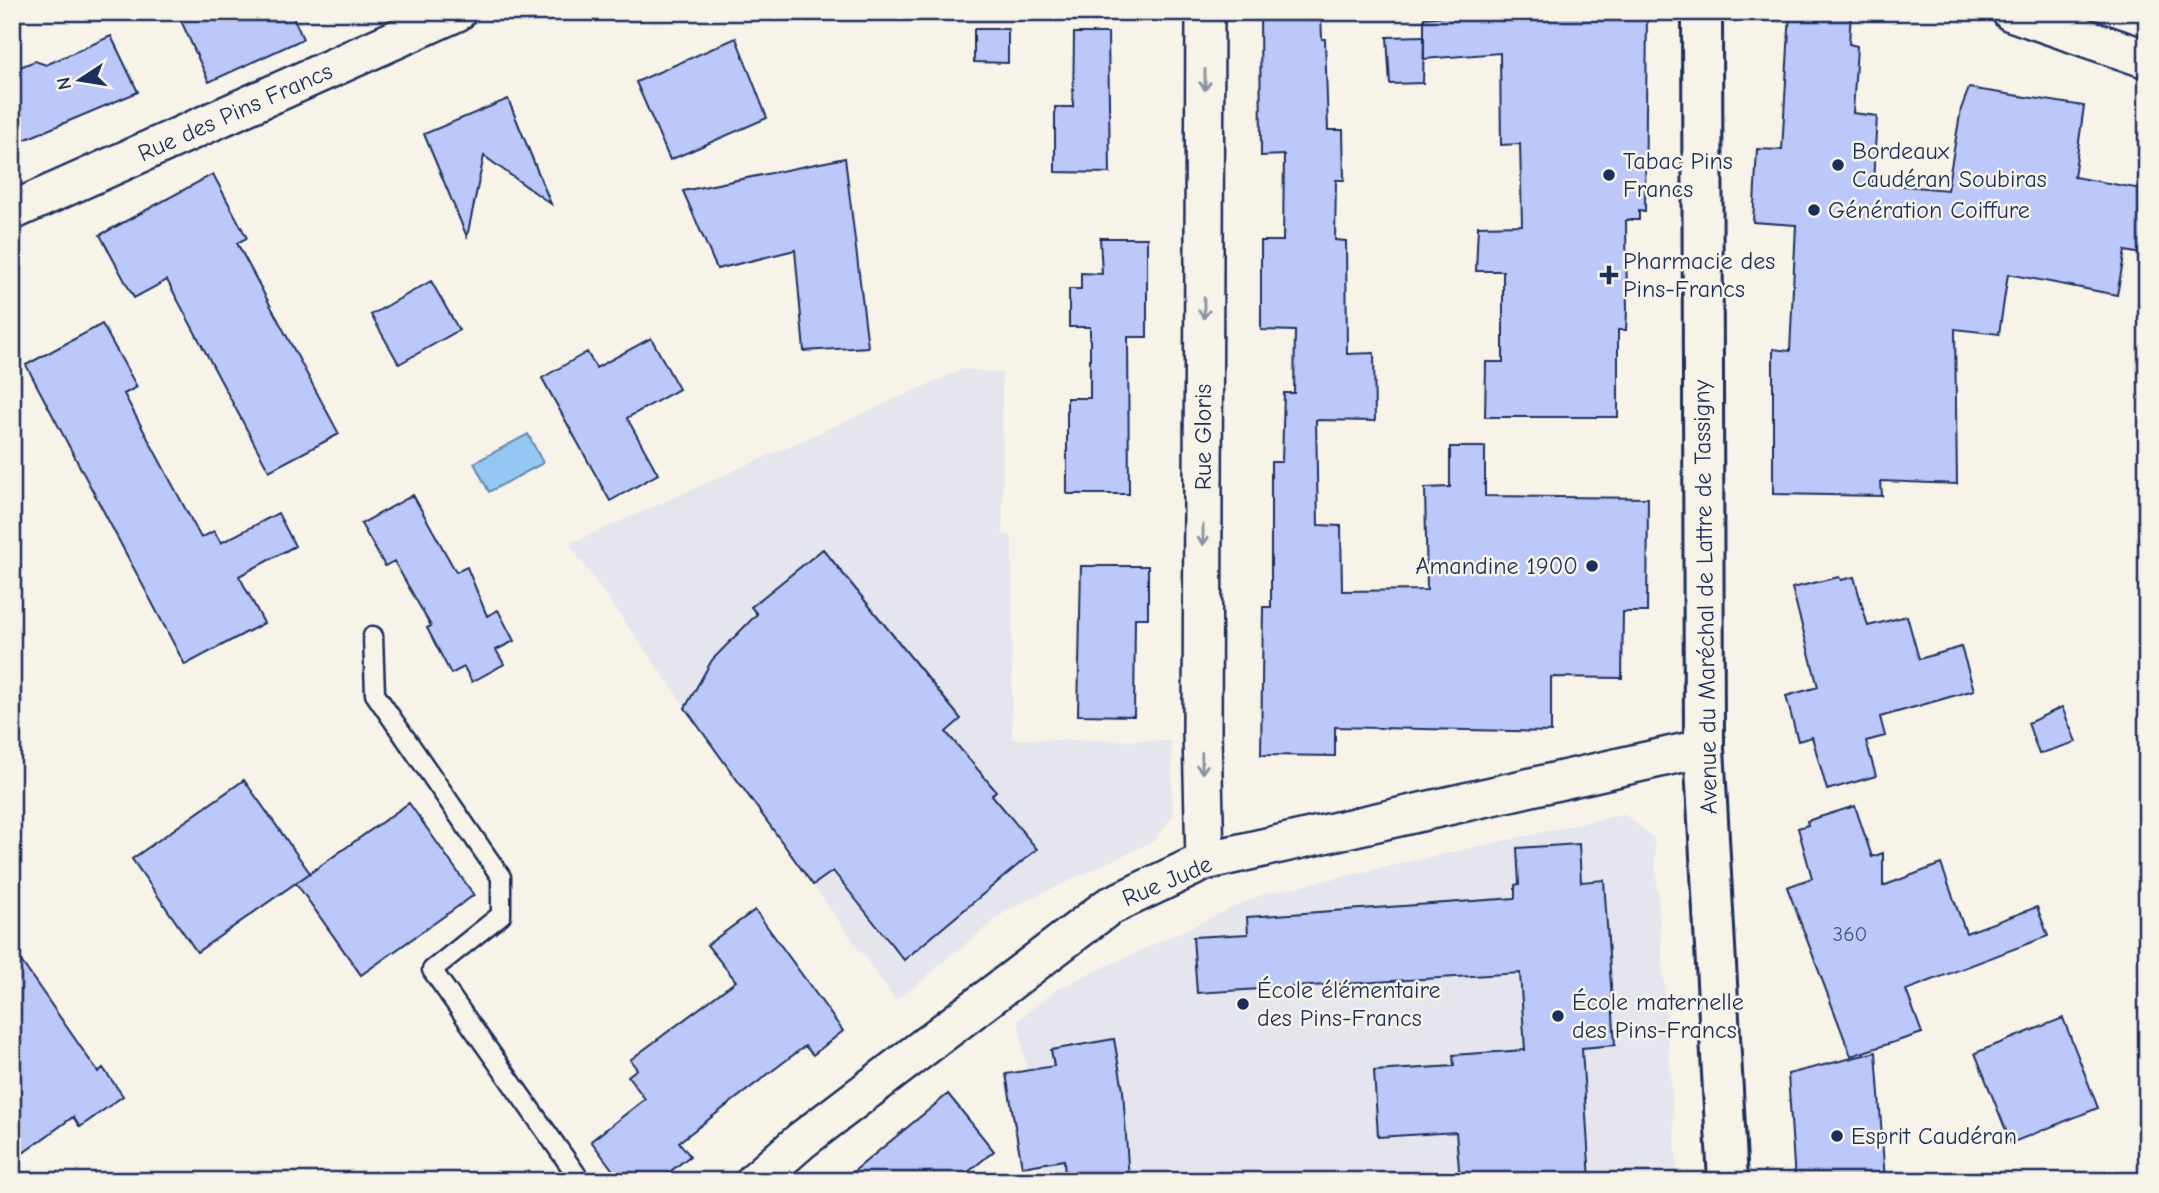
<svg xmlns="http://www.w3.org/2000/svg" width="2159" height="1193" font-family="'Comic Neue',sans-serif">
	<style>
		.built { fill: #e5e6ed }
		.water { fill: #94c7f1; stroke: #648ab6; stroke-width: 2 }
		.building { fill: #bbc8f9; stroke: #1b2f5e; stroke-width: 2 }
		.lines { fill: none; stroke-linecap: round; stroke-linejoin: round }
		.lane-casing { stroke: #1b2f5e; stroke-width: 23 }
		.street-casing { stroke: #1b2f5e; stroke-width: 42 }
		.secondary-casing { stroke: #1b2f5e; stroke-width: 44 }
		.lane { stroke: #f7f3e8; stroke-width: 18 }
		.street { stroke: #f7f3e8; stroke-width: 37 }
		.secondary { stroke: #f7f3e8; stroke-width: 38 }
		.oneway { stroke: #8991a3 }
		.poi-dot { fill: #1b2f5e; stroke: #f7f3e8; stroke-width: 2.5 }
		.labels { text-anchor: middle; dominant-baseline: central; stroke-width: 5; stroke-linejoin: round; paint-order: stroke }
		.number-label { font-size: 21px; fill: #435585 }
		.street-label { font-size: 24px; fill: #1b2f5e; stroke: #f7f3e8 }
		.poi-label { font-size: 24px; fill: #1b2f5e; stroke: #f7f3e8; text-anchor: start }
	</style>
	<rect width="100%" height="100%" fill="#f7f3e8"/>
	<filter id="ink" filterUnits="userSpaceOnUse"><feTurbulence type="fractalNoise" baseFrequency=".0143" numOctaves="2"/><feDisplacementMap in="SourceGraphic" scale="14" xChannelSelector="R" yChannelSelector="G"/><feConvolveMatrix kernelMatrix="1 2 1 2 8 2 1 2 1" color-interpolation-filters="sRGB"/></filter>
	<g filter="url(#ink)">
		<path class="built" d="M 963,369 L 1002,373 L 1003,535 L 1012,536 L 1012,739 L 1171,741 L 1173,816 L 1154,841 L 1007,910 L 896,1001 L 569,544 Z
			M 1624,814 L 1654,838 L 1678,1181 L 1046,1181 L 1018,1020 L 1057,989 L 1260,895 Z"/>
		<path class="water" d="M 528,434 L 543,463 L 489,492 L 474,463 Z"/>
		<path class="building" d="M 177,12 L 291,12 L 303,39 L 209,82 Z
			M 1260,12 L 1321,12 L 1322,39 L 1325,39 L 1328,130 L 1343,130 L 1344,180 L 1336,180 L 1335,240 L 1346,241 L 1347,354 L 1374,353 L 1375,421 L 1316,420 L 1318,525 L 1341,526 L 1342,591 L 1427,590 L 1425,488 L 1450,487 L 1450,447 L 1485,447 L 1485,496 L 1648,498 L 1647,612 L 1623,612 L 1622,678 L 1551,677 L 1551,732 L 1335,727 L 1335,756 L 1261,755 L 1263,607 L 1271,607 L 1271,462 L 1282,462 L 1284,393 L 1294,393 L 1295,331 L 1261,330 L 1261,241 L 1283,241 L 1284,155 L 1261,156 Z
			M 1488,12 L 1647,12 L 1645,211 L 1639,210 L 1639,220 L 1626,220 L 1627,311 L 1626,330 L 1618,330 L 1618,417 L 1485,417 L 1486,362 L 1503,362 L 1503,271 L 1476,271 L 1478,226 L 1522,225 L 1520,144 L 1501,145 L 1500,53 L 1424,59 L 1424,18 Z
			M 1790,12 L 1851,12 L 1849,44 L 1857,46 L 1853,113 L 1877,116 L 1873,183 L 1947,190 L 1961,109 L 1969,88 L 2084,106 L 2074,177 L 2147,190 L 2147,255 L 2125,251 L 2117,295 L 2008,274 L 1999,334 L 1955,329 L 1957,484 L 1881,481 L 1882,496 L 1773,494 L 1773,349 L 1790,351 L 1796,225 L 1753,222 L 1757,149 L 1782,150 Z
			M 974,29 L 1008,29 L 1008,63 L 974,62 Z
			M 1074,33 L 1108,33 L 1110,173 L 1055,172 L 1055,107 L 1073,107 Z
			M 111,36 L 138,92 L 12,145 L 12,70 L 35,61 L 46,65 Z
			M 1424,36 L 1423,83 L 1390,84 L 1387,37 Z
			M 736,38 L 767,118 L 670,160 L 636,82 Z
			M 508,99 L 551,204 L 484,156 L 467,237 L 424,134 Z
			M 845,158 L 868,347 L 804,351 L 795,250 L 717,269 L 683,191 Z
			M 213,174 L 247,238 L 237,243 L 339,434 L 269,471 L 167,280 L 134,298 L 100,235 Z
			M 1100,238 L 1147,238 L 1147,337 L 1128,337 L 1129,494 L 1067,494 L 1067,398 L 1090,398 L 1090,327 L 1069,327 L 1069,289 L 1081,289 L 1081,273 L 1102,274 Z
			M 431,281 L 459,330 L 399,364 L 371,315 Z
			M 102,324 L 137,387 L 124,394 L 201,538 L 214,531 L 221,543 L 278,513 L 295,546 L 239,576 L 264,623 L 185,665 L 26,365 Z
			M 651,338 L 679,389 L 627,418 L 658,474 L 610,501 L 542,378 L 587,352 L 596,368 Z
			M 413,495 L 456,572 L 467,567 L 487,616 L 498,610 L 514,641 L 496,650 L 504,664 L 472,682 L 464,667 L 451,674 L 427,628 L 431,626 L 394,561 L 385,566 L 361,524 Z
			M 823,549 L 961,719 L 946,732 L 996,791 L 992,795 L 1037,849 L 904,960 L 833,871 L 813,885 L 685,708 L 712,660 L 757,614 L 751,607 Z
			M 1081,566 L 1148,566 L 1148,618 L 1135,618 L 1134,716 L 1078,715 Z
			M 1839,577 L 1841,580 L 1854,577 L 1868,626 L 1907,616 L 1919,659 L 1961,647 L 1974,690 L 1880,717 L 1885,736 L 1866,741 L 1876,776 L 1827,790 L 1812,737 L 1798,741 L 1786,696 L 1818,687 L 1792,588 Z
			M 2062,707 L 2076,742 L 2039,754 L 2028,723 Z
			M 244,780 L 310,873 L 197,952 L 132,859 Z
			M 409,803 L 474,895 L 361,975 L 296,883 Z
			M 1855,806 L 1872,857 L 1883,853 L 1883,886 L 1941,864 L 1966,933 L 2037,907 L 2048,936 L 1906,990 L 1922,1033 L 1851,1056 L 1787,887 L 1812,878 L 1798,828 L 1808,825 L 1807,821 Z
			M 1579,844 L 1581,882 L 1604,880 L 1615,1045 L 1582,1048 L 1590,1181 L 1460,1181 L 1456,1132 L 1378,1137 L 1374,1071 L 1454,1066 L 1453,1055 L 1525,1050 L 1520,973 L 1197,993 L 1193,937 L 1248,934 L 1247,917 L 1515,898 L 1515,885 L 1519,884 L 1517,848 Z
			M 755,910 L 843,1031 L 813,1055 L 805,1046 L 679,1142 L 690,1156 L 658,1181 L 621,1181 L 591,1141 L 645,1099 L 628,1076 L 637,1069 L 630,1060 L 736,981 L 707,945 Z
			M 12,948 L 98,1072 L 103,1068 L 123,1096 L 80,1127 L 73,1117 L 12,1161 Z
			M 2063,1018 L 2098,1108 L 2011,1143 L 1975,1053 Z
			M 1114,1039 L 1123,1090 L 1129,1181 L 1065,1181 L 1064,1160 L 1022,1167 L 1006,1074 L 1054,1066 L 1051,1050 Z
			M 1876,1052 L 1885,1181 L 1795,1181 L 1788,1074 Z
			M 948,1094 L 994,1151 L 957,1181 L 842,1181 Z"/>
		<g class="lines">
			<defs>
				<path id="lane" d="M 373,636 L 375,694 L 501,877 L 501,915 L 432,970 L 581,1181"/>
				<path id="street" d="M 2011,12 L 2147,59
					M 12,211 L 457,12
					M 1205,861 L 1202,732 L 1205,12
					M 755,1181 L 802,1140 L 1108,907 L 1205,861 L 1704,748"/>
				<path id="secondary" d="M 1702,12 L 1704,748 L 1728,1181"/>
			</defs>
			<use href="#lane" class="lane-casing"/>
			<use href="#street" class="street-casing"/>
			<use href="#secondary" class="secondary-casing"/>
			<use href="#lane" class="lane"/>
			<use href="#street" class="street"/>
			<use href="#secondary" class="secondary"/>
		</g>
		<defs><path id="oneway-shaft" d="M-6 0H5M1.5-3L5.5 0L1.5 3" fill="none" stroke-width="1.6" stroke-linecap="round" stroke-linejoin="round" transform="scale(1.75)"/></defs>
		<g class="oneway">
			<use href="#oneway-shaft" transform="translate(1205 80) rotate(90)"/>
			<use href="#oneway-shaft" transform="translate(1204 308) rotate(90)"/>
			<use href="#oneway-shaft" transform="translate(1203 535) rotate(90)"/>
			<use href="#oneway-shaft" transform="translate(1202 763) rotate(89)"/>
		</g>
	</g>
	<g class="poi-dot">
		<circle cx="1838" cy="165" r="7"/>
		<circle cx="1609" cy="175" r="7"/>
		<circle cx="1814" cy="210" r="7"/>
		<path d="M1605.5 264.5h7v7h7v7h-7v7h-7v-7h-7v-7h7z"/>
		<circle cx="1592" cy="566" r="7"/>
		<circle cx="1243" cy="1004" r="7"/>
		<circle cx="1558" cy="1016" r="7"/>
		<circle cx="1837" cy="1136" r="7"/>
	</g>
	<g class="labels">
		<g class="number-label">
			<text x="1850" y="934">360</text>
		</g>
		<g class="street-label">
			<text transform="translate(235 112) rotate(-24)">Rue des Pins Francs</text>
			<text transform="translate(1203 437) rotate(-90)">Rue Gloris</text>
			<text transform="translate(1705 597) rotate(-91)">Avenue du Maréchal de Lattre de Tassigny</text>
			<text transform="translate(1167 881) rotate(-23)">Rue Jude</text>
		</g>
		<g class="poi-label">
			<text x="1852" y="151">Bordeaux<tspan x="1852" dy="28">Caudéran Soubiras</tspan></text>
			<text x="1623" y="161">Tabac Pins<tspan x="1623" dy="28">Francs</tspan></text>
			<text x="1828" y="210">Génération Coiffure</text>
			<text x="1623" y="261">Pharmacie des<tspan x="1623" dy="28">Pins-Francs</tspan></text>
			<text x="1578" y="566" text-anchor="end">Amandine 1900</text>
			<text x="1257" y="990">École élémentaire<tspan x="1257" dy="28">des Pins-Francs</tspan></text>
			<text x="1572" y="1002">École maternelle<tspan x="1572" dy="28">des Pins-Francs</tspan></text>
			<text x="1851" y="1136">Esprit Caudéran</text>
		</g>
	</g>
	<rect width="2159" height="1193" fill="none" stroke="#f7f3e8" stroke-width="42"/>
	<rect x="21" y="21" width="2117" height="1151" fill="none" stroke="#1b2f5e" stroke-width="2.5" filter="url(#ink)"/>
	<g transform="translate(80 80) rotate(258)" stroke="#f7f3e8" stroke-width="5" paint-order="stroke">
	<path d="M0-5L12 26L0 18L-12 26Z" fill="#1b2f5e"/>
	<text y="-10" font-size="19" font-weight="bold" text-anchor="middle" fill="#1b2f5e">N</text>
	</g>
</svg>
